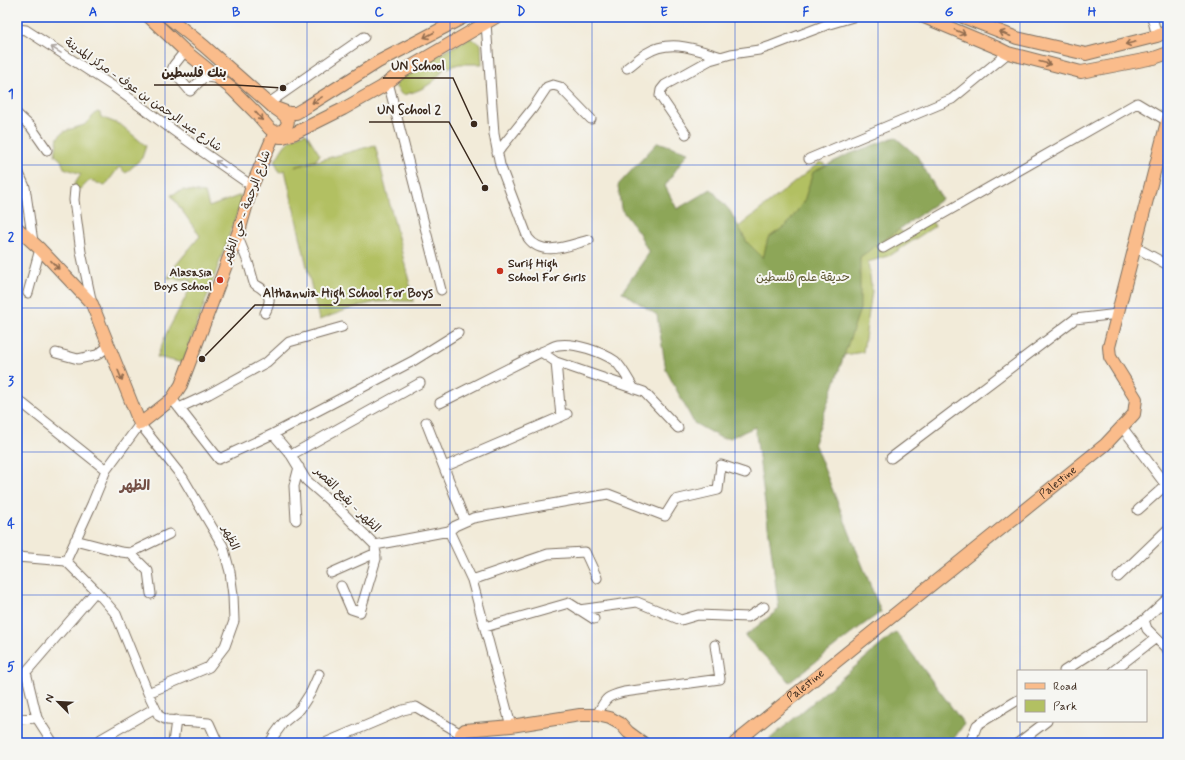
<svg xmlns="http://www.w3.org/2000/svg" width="1185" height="760" font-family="Mynerve,'Playpen Sans Arabic',sans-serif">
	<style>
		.green { fill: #b2c062; stroke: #767540 }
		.forest { fill: #8da658; stroke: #64683b }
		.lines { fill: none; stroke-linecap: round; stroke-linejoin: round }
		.minor-casing { stroke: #7b6e5f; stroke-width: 11 }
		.major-casing { stroke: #7b6e5f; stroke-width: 14 }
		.minor { stroke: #fff; stroke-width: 9 }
		.major { stroke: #fabc8b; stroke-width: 12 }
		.oneway { stroke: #916c4f }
		.oneway2 { stroke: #a79f9a }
		.grid { fill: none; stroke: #1d4ed8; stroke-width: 1; stroke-opacity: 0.55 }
		.poi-dot { fill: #c8321e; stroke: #f6f6f2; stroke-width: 1.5 }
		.labels { text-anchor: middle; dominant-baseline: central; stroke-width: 4; stroke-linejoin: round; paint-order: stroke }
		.street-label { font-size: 12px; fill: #3b2a1e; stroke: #f6f6f2 }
		.poi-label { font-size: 12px; font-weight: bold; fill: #3b2a1e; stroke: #f6f6f2; text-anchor: start }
		.park-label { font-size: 12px; fill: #5f5732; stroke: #f6f6f2 }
		.quarter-label { font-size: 14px; font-weight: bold; fill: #734f45; stroke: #f6f6f2 }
		.leader { fill: none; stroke: #3b2a1e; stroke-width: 1.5 }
		.callout-dot { fill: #3b2a1e; stroke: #f6f6f2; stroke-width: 1.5 }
		.callout-label { font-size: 13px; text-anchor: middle; font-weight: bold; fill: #3b2a1e; stroke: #f6f6f2; stroke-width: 4; stroke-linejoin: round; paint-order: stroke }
		.neatline { fill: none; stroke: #1d4ed8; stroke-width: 1.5 }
		.grid-label { font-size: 13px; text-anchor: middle; font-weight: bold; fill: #1d4ed8 }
	</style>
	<rect width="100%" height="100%" fill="#f6f6f2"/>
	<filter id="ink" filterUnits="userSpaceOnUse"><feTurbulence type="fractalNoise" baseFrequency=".025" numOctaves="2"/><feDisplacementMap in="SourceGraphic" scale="8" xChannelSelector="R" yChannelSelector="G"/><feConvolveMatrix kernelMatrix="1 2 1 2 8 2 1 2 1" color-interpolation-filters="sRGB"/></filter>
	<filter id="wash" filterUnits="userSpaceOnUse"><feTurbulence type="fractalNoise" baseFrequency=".012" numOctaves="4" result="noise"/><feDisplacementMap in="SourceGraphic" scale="16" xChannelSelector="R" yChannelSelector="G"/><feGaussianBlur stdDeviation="0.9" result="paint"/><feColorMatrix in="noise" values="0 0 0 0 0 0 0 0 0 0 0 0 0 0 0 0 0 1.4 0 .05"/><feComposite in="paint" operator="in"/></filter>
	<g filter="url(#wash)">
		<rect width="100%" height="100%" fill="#f2ebd9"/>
		<path class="green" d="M 470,38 L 481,44 L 482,64 L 459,64 L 443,69 C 436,84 418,92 402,95 L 395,86 L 403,74 Z
			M 97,112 L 100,113 L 101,117 L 121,125 L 146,146 L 142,158 L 126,173 L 119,167 L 105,186 L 90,180 L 80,190 L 73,187 L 81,174 L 64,168 L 61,160 L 55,155 L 58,137 L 62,133 L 68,130 L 84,125 Z
			M 306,133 L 320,155 L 316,160 L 295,167 L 375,145 L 414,301 L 377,302 L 355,307 L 319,320 L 285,170 L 279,172 L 275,161 C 286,143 286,140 306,133 Z
			M 820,162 L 864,183 L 878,216 L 904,233 L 928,216 L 935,226 L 891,255 L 868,262 L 872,291 L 863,352 L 813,360 L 731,233 Z
			M 183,190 L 205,193 L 209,207 L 241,195 L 242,200 L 183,363 L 157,357 L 167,332 L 190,289 L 190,280 L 168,278 L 176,265 L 200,236 L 171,195 Z"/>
		<path class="forest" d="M 895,137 L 917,156 L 942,199 L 860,257 L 860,309 L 814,443 L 881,612 L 860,627 L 790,682 L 745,636 L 779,609 L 755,427 L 730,438 L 721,438 L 694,423 L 666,370 L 657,315 L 622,292 L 649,253 L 639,233 L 621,209 L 618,185 L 658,142 L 688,152 L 665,186 L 677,209 L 711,189 L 730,211 L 747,242 L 763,258 L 768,238 L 788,224 L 804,201 L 813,172 L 847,155 Z
			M 896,632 L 964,724 L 951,743 L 765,743 Z"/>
	</g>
	<g filter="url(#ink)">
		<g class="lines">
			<defs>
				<path id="minor" d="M 1152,17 L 1157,36
					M 486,23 L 494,134 L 500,165 L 528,238 C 543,258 569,245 589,240
					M 17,29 L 26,30 L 114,87 L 203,152 L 252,186
					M 185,51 L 174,65 L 172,70 L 190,91 L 203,78 L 208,77 L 219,79
					M 627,68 C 633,64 639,58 645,54 C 670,38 695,49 721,57
					M 388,82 L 441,290
					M 269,103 L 364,37
					M 17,114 L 31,127 L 47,150
					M 686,134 L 660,96 L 661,90 L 665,85 L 710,60 L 731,54 L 759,50 L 771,46 L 826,25 L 853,17
					M 497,153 L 533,108 L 547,87 L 553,85 L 560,87 L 591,119
					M 809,159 L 952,99 L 1008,53
					M 17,169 L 25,187 L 33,242
					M 75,189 L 74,200 L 81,252 L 92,304
					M 237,235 L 248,262 L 254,283 C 256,286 259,286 262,289 C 272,296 270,303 265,313
					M 1135,247 L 1168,265
					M 883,248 L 1137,103 L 1167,121
					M 28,293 L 40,249
					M 541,352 C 547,350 553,346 558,345 C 574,342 602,352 615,361 C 622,367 629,381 634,389
					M 56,353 L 78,359 L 97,355 L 109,346
					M 556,362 L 644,392 L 678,428
					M 17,399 L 106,470 L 140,424 L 183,478 L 223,546 L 230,572 L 233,595 L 234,621 L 225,646 L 209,667 L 148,693
					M 172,399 L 219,459 L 273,434 L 291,455 L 306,480 L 338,508 L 375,545 L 449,531 L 472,580 L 511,726
					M 440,403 L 541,352 L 556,362 L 561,417
					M 179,408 L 209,394 L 267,362 L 289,342 L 342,327
					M 426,422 L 465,521
					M 1122,427 L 1168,488
					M 273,434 L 413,361 L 458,333
					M 291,455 L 420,383
					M 891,458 L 1075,319 L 1118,314
					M 444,467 L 567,414
					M 1138,510 L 1166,485
					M 296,520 L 294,486 L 299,467
					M 449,531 L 455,526 L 473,518 L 608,494 L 665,516 L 675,500 L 718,490 L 721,465 L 745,473
					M 75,540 L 121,552 L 130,553 L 148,571 L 151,594
					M 130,553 L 169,534
					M 17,557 L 66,561 L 96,591 L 116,614 L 148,693 L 159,716 L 167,720 L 209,723 L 218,743
					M 66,561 L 92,504 L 106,470
					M 331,573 L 376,553
					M 1118,577 L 1168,529
					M 472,580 L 548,554 L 585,552 L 597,578
					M 341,586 L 351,609 L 360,612 L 376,559 L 375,545
					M 1168,598 L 1144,620 L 1147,629 L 1168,650
					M 579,610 L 637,602 L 681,620 L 698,615 L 748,617 L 764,607
					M 485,627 L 569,603 L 594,619
					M 1064,671 L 1144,620
					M 1113,671 L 1156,638
					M 597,715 C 606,698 605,697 624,692 L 720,679 L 715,645
					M 17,719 L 37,718
					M 101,739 L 155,708
					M 53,743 L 37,718 L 26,672 L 96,591
					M 173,743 L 176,720
					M 270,743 L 275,734 L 283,723 L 300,709 L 311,692 L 319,674
					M 325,743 L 403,710 L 416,707 L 461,734
					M 970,743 L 977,725 L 1018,700
					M 1018,743 L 1047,721"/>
				<g id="major">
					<path d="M 149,17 L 185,51 L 232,89 L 256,113 L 269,128 L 280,137 L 283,137 L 295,133 L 343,109 L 382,87 L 400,73 L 496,17"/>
					<path d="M 168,17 L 204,46 L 273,107 L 289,113 L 296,113 L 308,106 L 378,62 L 464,17"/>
					<path d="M 924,17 L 998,48 L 1008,53 L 1081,72 L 1154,58 L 1168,53"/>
					<path d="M 963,17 L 1017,38 L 1086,54 L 1157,36 L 1168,31"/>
					<path d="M 17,228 L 40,249 L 92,304 L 140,424 L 172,399 L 181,385 L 240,228 L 252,186 L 275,132 L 282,131 C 295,120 283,114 273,107"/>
					<path d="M 461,743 L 461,734 L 465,730 L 511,726 L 580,715 L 597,715 L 610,718 L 621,724 L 628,732 L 643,743"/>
					<path id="s1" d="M 735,743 L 1105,445 L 1134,414 L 1136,399 L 1110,357 L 1109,347 L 1168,118"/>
				</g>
			</defs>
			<use href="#minor" class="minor-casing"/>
			<use href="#major" class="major-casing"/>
			<use href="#minor" class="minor"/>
			<use href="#major" class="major"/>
		</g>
		<defs><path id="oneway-shaft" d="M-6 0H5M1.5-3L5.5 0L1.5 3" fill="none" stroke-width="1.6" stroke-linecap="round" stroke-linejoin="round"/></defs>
		<g class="oneway">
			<use href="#oneway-shaft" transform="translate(960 32) rotate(23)"/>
			<use href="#oneway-shaft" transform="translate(1005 34) rotate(-158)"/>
			<use href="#oneway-shaft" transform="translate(429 35) rotate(152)"/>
			<use href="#oneway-shaft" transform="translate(1131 43) rotate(166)"/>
			<use href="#oneway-shaft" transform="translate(1045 63) rotate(15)"/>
			<use href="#oneway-shaft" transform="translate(317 100) rotate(149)"/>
			<use href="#oneway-shaft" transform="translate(259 116) rotate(49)"/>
			<use href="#oneway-shaft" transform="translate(55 265) rotate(47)"/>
			<use href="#oneway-shaft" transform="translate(120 375) rotate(68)"/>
		</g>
		<g class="oneway2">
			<use href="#oneway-shaft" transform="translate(56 50) rotate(-148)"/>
			<use href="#oneway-shaft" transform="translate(220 164) rotate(-146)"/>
		</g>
	</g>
	<path class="grid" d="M 165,17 L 165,743M 307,17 L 307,743M 450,17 L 450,743M 592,17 L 592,743M 735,17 L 735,743M 878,17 L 878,743M 1020,17 L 1020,671M 17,165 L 1168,165M 17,308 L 1168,308M 17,452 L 1168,452M 17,595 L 1168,595M 1020,721 L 1020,743"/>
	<g class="poi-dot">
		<circle cx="500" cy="271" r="4"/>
		<circle cx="220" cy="280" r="4"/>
	</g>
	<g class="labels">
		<g class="street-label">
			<text transform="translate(143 95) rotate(35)">شارع عبد الرحمن بن عوف - مركز المدينة</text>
			<text transform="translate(247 207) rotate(-70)">شارع الرحمة - حي الظهر</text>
			<text stroke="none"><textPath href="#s1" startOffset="415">Palestine</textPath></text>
			<text transform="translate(347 500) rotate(45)">الظهر - بقيع القصر</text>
			<text transform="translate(230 538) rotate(66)">الظهر</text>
			<text stroke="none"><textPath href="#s1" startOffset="91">Palestine</textPath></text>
		</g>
		<g class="poi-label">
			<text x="508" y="264">Surif High<tspan x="508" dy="14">School For Girls</tspan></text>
			<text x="212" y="273" text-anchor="end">Alasasia<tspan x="212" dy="14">Boys School</tspan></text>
		</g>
		<g class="park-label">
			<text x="803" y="278">حديقة علم فلسطين</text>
		</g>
		<g class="quarter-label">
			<text x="135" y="486">الظهر</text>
		</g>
	</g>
	<path class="leader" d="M474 124L453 78H383M283 88L235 85H154M485 188L449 122H369M202 359L255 305H441"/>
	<g class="callout-dot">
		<circle cx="474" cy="124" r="4"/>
		<circle cx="283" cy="88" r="4"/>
		<circle cx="485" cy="188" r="4"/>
		<circle cx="202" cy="359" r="4"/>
	</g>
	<g class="callout-label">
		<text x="418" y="70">UN School</text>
		<text x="194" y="77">بنك فلسطين</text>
		<text x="409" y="114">UN School 2</text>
		<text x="348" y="297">Althanwia High School For Boys</text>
	</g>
	<rect width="1185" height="760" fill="none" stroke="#f6f6f2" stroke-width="44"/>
	<rect x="1017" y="670" width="130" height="52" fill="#f6f6f2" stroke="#aba49d"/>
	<rect x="1025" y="683" width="20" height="6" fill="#fabc8b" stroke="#aba49d"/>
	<text x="1053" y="690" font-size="12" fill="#3b2a1e">Road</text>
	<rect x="1025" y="700" width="20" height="12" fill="#b2c062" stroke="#aba49d"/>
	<text x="1053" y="710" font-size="12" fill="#3b2a1e">Park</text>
	<g transform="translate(58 702) rotate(294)" stroke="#f6f6f2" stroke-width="3" paint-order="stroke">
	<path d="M0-3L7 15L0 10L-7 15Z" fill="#3b2a1e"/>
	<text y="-6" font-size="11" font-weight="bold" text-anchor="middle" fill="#3b2a1e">N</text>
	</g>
	<rect x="22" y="22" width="1141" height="716" class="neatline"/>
	<g class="grid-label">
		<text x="93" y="16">A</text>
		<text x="236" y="16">B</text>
		<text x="379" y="16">C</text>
		<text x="521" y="16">D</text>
		<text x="664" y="16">E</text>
		<text x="806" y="16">F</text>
		<text x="949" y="16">G</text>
		<text x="1092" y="16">H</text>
		<text x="11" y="98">1</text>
		<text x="11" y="241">2</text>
		<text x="11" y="385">3</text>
		<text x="11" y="528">4</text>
		<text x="11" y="671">5</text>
	</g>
</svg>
